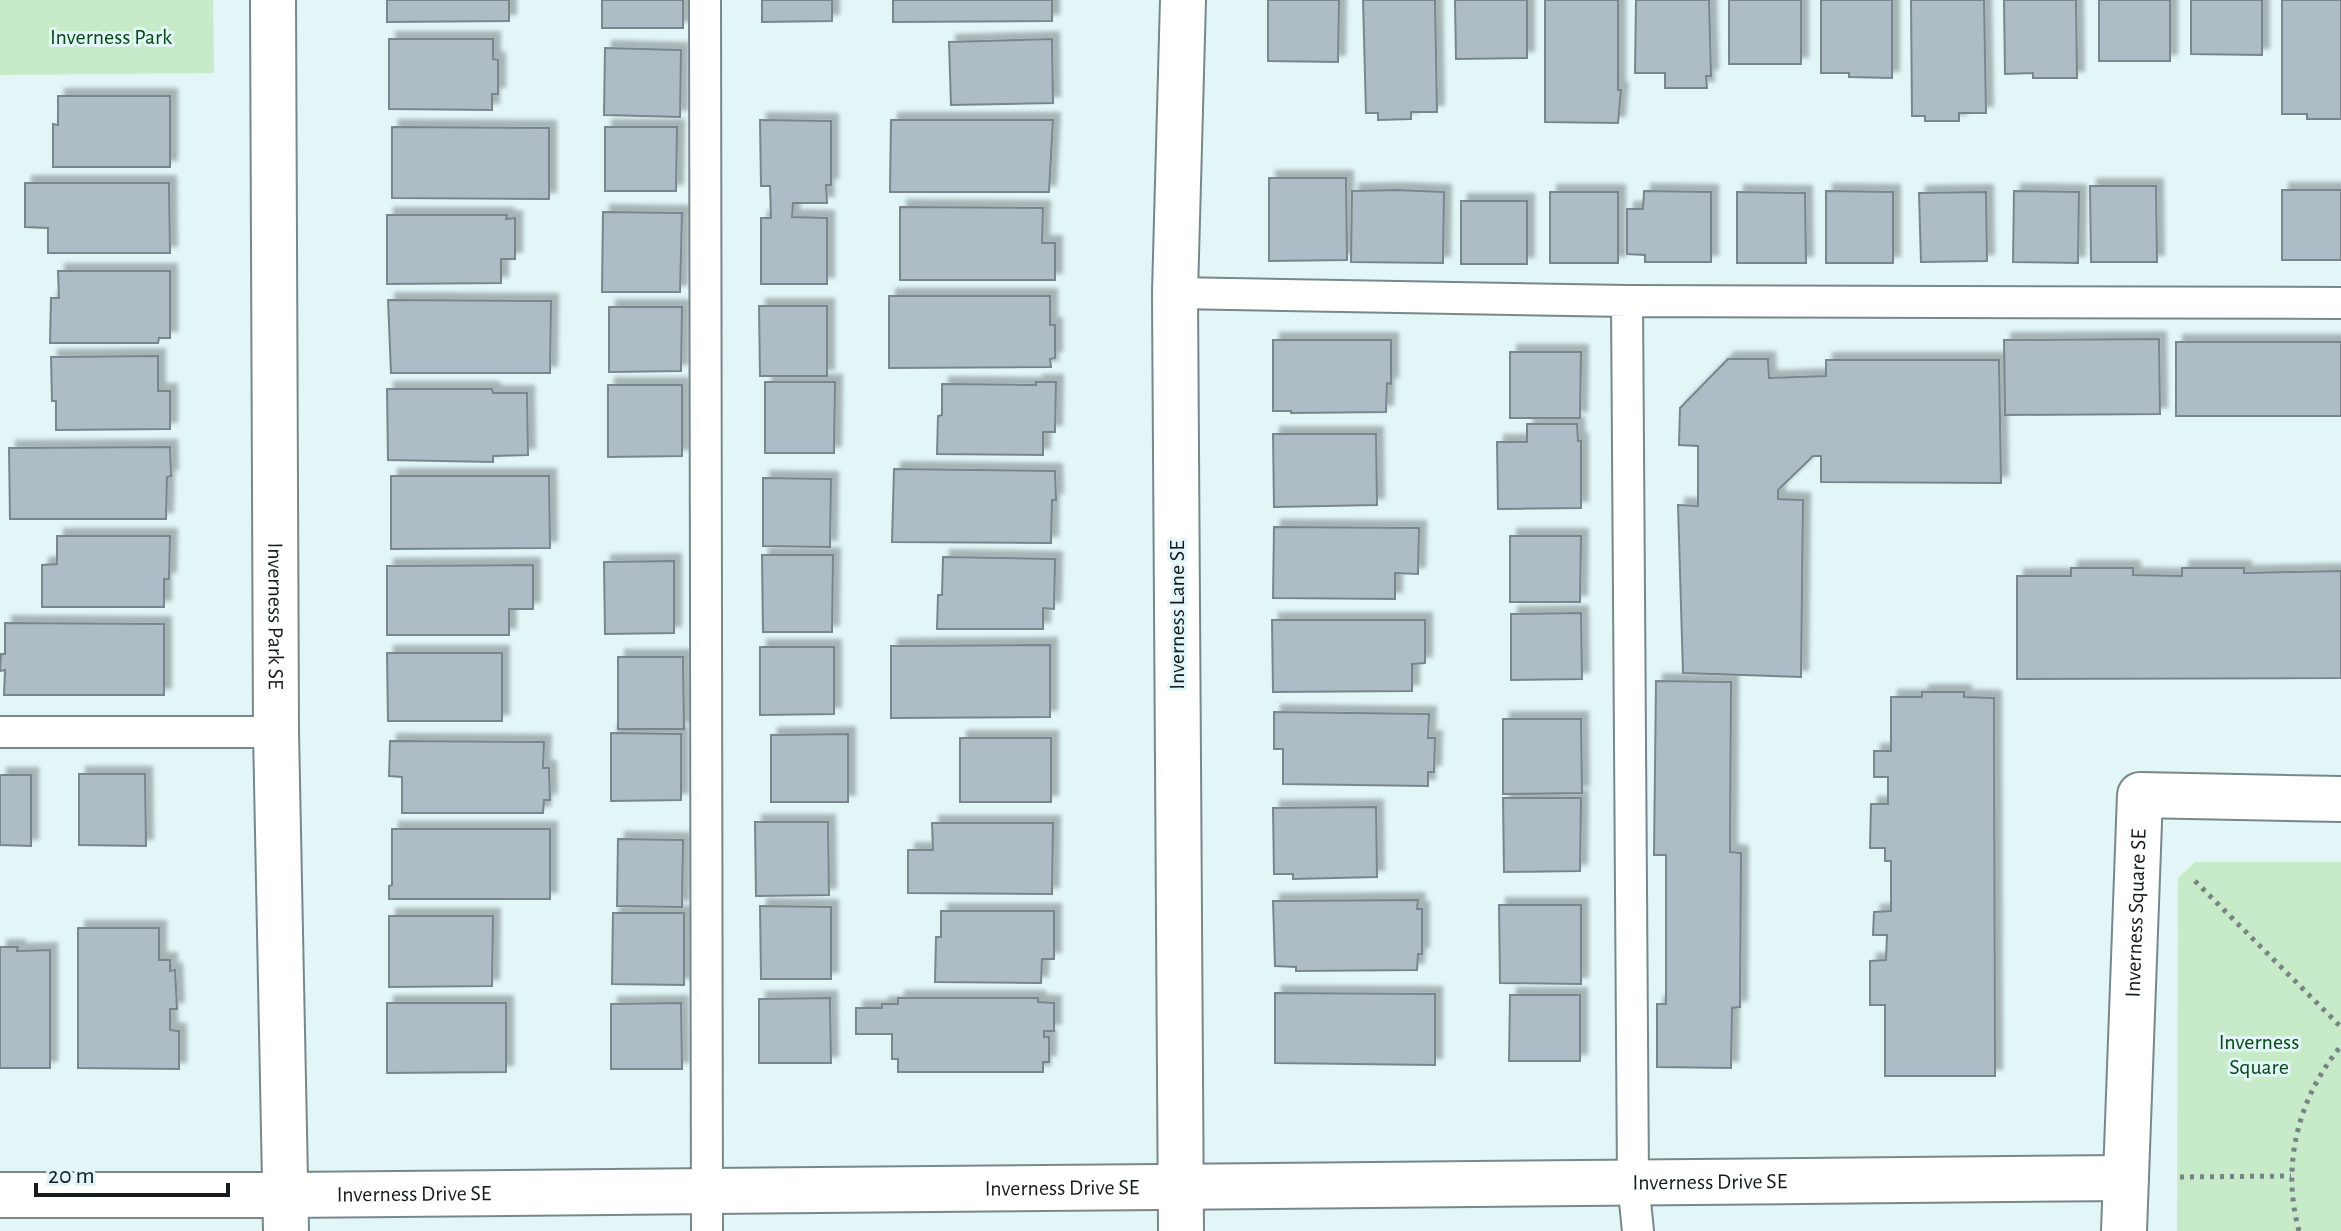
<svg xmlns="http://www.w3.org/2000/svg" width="2341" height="1231" font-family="'Alegreya Sans',sans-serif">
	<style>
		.green { fill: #c7ebc8 }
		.building { fill: #aebcc5; stroke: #79868e; stroke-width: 2; filter: url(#shadow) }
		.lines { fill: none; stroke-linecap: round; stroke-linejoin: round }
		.lane-casing { stroke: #78888a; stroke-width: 34 }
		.street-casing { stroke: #78888a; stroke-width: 48 }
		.path { stroke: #778385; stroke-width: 5; stroke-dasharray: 4 6; stroke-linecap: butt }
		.lane { stroke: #fff; stroke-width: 30 }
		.street { stroke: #fff; stroke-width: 44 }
		.labels { text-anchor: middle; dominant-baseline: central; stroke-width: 6; stroke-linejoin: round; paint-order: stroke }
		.park-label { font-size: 22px; fill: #084816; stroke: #e2f5f7 }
		.street-label { font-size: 22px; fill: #151c1d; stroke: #e2f5f7 }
	</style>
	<defs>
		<filter id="shadow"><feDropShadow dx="7" dy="-7" stdDeviation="2" flood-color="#0004"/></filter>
	</defs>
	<rect width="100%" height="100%" fill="#e2f5f7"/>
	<path class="green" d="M 0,0 L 213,0 L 214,73 L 0,75 Z
		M 2195,862 L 2341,862 L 2341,1231 L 2177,1231 L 2178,878 Z"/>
	<path class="building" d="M 387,0 L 509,0 L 509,21 L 387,22 Z
		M 602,0 L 683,0 L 683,28 L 602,28 Z
		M 762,0 L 832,0 L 832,21 L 762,22 Z
		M 893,0 L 1052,0 L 1052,21 L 893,22 Z
		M 1268,0 L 1339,0 L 1338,62 L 1268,61 Z
		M 1363,0 L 1435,0 L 1437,112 L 1411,112 L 1411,119 L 1378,120 L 1378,113 L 1366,113 Z
		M 1455,0 L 1527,0 L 1527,58 L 1456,59 Z
		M 1545,0 L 1618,0 L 1618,90 L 1621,90 L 1618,123 L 1545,122 Z
		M 1636,0 L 1709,0 L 1711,76 L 1706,76 L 1707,88 L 1665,88 L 1665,73 L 1635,73 Z
		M 1729,0 L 1801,0 L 1801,64 L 1729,64 Z
		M 1821,0 L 1892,0 L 1892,78 L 1849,77 L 1849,73 L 1821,73 Z
		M 1911,0 L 1984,0 L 1986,113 L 1959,113 L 1959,121 L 1925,121 L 1925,116 L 1912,116 Z
		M 2004,0 L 2076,0 L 2077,78 L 2033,78 L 2033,73 L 2005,74 Z
		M 2099,0 L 2170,0 L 2170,61 L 2099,61 Z
		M 2191,0 L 2262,0 L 2262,55 L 2191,54 Z
		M 2282,0 L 2341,0 L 2341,119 L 2307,119 L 2307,114 L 2282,114 Z
		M 389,39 L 493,39 L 493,59 L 498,60 L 498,94 L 492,94 L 492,110 L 389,109 Z
		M 1052,39 L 1053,103 L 951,105 L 949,42 Z
		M 605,48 L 681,50 L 680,117 L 604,115 Z
		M 58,96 L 170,96 L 170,167 L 53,167 L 53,124 L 58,125 Z
		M 760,120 L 831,121 L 831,185 L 826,185 L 827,203 L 793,203 L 792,217 L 827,218 L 827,284 L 761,284 L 761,218 L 771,218 L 770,186 L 761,186 Z
		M 891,120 L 1053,120 L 1049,192 L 890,192 Z
		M 392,127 L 549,128 L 549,199 L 392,198 Z
		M 605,127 L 677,127 L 676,191 L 605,191 Z
		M 1269,178 L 1346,178 L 1347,260 L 1269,261 Z
		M 25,183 L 169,183 L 170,253 L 48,253 L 48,228 L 25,227 Z
		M 2090,186 L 2156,186 L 2157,262 L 2091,262 Z
		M 1396,190 L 1444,192 L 1443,263 L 1351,262 L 1352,191 Z
		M 2282,190 L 2341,190 L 2341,260 L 2282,260 Z
		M 1644,191 L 1711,192 L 1711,262 L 1645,262 L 1645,255 L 1627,254 L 1627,209 L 1643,209 Z
		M 1826,191 L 1893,192 L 1893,263 L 1826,263 Z
		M 2014,191 L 2079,192 L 2078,263 L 2013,262 Z
		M 1550,192 L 1618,192 L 1618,263 L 1550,263 Z
		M 1737,192 L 1805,193 L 1806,263 L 1737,263 Z
		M 1986,192 L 1987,261 L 1921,262 L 1919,193 Z
		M 1461,201 L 1527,201 L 1527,264 L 1461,264 Z
		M 900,207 L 1043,208 L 1042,243 L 1055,243 L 1055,280 L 900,280 Z
		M 603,212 L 682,213 L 680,292 L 602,292 Z
		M 387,215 L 507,215 L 506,219 L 515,218 L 515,259 L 501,259 L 501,283 L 387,284 Z
		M 58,271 L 170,271 L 170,338 L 159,338 L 158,343 L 50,343 L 51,298 L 59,298 Z
		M 889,296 L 1050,296 L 1050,325 L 1055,325 L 1055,358 L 1050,359 L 1051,367 L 889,368 Z
		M 388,300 L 551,301 L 550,373 L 391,373 Z
		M 759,306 L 827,306 L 827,376 L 760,376 Z
		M 609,307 L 682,307 L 681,371 L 609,372 Z
		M 2159,339 L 2160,414 L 2005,415 L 2004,340 Z
		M 1273,340 L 1391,340 L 1391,384 L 1387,383 L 1386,412 L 1291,413 L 1291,411 L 1273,411 Z
		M 2176,342 L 2341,342 L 2341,416 L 2176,416 Z
		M 1510,352 L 1581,352 L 1580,418 L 1510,418 Z
		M 158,356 L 158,391 L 170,391 L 170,429 L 56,430 L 56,401 L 52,401 L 51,357 Z
		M 1728,359 L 1768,359 L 1769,378 L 1826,376 L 1826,360 L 1999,360 L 2001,483 L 1821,482 L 1821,456 L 1813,456 L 1778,490 L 1778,499 L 1803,500 L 1801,677 L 1683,673 L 1678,505 L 1698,506 L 1698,446 L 1679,445 L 1680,408 Z
		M 765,382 L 835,382 L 834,453 L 765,453 Z
		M 1036,382 L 1056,382 L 1055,432 L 1043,432 L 1043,455 L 937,454 L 938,416 L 942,415 L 942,384 L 1036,385 Z
		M 608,385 L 682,385 L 682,456 L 608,457 Z
		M 387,389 L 492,389 L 493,393 L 527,393 L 528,455 L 493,456 L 493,462 L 388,460 Z
		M 1527,424 L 1577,424 L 1578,441 L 1581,441 L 1581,508 L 1498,509 L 1497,442 L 1527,442 Z
		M 1273,434 L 1376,434 L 1377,505 L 1274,507 Z
		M 170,447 L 171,476 L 167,477 L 166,519 L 10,519 L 9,448 Z
		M 894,469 L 1055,471 L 1056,500 L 1052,500 L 1051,543 L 892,542 Z
		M 391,476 L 549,476 L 550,548 L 391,549 Z
		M 763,478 L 831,479 L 830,547 L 763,546 Z
		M 1274,527 L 1419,528 L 1418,574 L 1395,573 L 1395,599 L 1273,598 Z
		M 57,536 L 170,536 L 169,579 L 164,579 L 164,607 L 42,607 L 42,565 L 57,564 Z
		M 1510,536 L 1581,536 L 1580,602 L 1510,602 Z
		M 762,555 L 833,555 L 832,632 L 763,632 Z
		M 943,557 L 1055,559 L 1054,609 L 1043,608 L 1043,629 L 937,629 L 938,595 L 942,595 Z
		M 674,561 L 674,633 L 605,634 L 604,562 Z
		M 533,565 L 533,609 L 509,609 L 509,635 L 387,635 L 387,566 Z
		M 2071,568 L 2133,568 L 2133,575 L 2182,576 L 2182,568 L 2244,568 L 2244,573 L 2341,571 L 2341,678 L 2017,679 L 2017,576 L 2071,576 Z
		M 1581,613 L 1582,679 L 1511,680 L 1511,614 Z
		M 1272,620 L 1425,620 L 1425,663 L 1412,664 L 1412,691 L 1273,692 Z
		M 5,623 L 164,624 L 164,695 L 4,695 L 5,670 L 0,671 L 1,654 L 5,654 Z
		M 1050,645 L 1050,717 L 891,718 L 891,646 Z
		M 760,647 L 834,647 L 834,714 L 760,715 Z
		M 387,653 L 502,653 L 502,721 L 388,721 Z
		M 618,657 L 683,657 L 684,729 L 618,729 Z
		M 1656,681 L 1731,682 L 1730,852 L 1741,853 L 1740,1007 L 1732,1008 L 1731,1068 L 1657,1067 L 1657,1004 L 1666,1004 L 1666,855 L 1654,855 Z
		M 1922,692 L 1964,692 L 1964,697 L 1994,698 L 1995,1076 L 1885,1076 L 1885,1005 L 1870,1005 L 1870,961 L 1886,960 L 1887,935 L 1873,935 L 1874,912 L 1891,911 L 1891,861 L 1885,861 L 1885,848 L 1870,848 L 1871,804 L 1888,804 L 1888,777 L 1874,777 L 1874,751 L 1891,751 L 1891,697 L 1922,697 Z
		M 1274,712 L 1429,714 L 1428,738 L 1435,738 L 1434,772 L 1428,772 L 1428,786 L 1283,784 L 1283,749 L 1274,749 Z
		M 1503,719 L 1581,719 L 1582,793 L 1503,794 Z
		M 611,733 L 681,734 L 681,800 L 611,801 Z
		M 848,734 L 848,802 L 771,802 L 771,735 Z
		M 960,738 L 1051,738 L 1051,802 L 960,802 Z
		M 390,741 L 544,742 L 543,768 L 549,768 L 550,800 L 544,800 L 543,813 L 402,813 L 402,777 L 389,776 Z
		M 79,774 L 145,774 L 146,846 L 79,845 Z
		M 0,775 L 31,775 L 31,846 L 0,845 Z
		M 1503,798 L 1581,798 L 1580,871 L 1504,872 Z
		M 1376,807 L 1377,877 L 1293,879 L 1293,874 L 1274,874 L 1273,808 Z
		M 755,822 L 828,822 L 829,895 L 756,896 Z
		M 932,823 L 1053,823 L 1052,894 L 908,893 L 908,850 L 933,850 Z
		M 392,829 L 550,829 L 550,899 L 389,899 L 389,886 L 392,885 Z
		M 618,839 L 683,840 L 682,907 L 617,906 Z
		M 1418,900 L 1417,909 L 1422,909 L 1422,954 L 1418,954 L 1417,970 L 1296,971 L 1296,967 L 1275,966 L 1273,901 Z
		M 1499,905 L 1581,905 L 1581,984 L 1500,983 Z
		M 760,906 L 831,907 L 831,979 L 761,979 Z
		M 941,911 L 1054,911 L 1054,959 L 1042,959 L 1041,983 L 935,982 L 936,937 L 941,937 Z
		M 613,913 L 684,913 L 684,985 L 612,984 Z
		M 389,916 L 493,916 L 492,986 L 389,987 Z
		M 78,928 L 159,928 L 159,960 L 170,960 L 170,971 L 175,970 L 177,1009 L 170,1009 L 170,1030 L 179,1031 L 179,1069 L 78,1068 Z
		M 0,947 L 18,947 L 17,951 L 50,950 L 50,1068 L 0,1068 Z
		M 1275,993 L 1435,994 L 1435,1065 L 1275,1063 Z
		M 1510,995 L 1580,995 L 1580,1061 L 1509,1061 Z
		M 830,998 L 831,1063 L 759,1063 L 759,999 Z
		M 898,998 L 1038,998 L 1038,1002 L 1054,1003 L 1054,1031 L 1044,1031 L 1044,1037 L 1049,1037 L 1049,1062 L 1043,1062 L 1043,1072 L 898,1072 L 898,1059 L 892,1059 L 892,1034 L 856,1034 L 856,1008 L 882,1008 L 882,1004 L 898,1004 Z
		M 387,1003 L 506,1003 L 506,1072 L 387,1073 Z
		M 681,1003 L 682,1069 L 611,1069 L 611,1004 Z"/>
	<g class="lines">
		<defs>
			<path id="lane" d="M 705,0 L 707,1231
				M 1175,293 L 1627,301 L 2341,303
				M 1627,301 L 1633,1182 L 1638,1231
				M 0,732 L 276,732"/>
			<g id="street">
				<path id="s1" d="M 273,0 L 276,732 L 286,1231"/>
				<path id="s2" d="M 0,1195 L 285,1195 L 2126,1178"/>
				<path d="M 1181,1231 L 1175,293 L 1183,0"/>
				<path id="s3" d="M 2124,1231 L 2140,795 L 2341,799"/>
			</g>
		</defs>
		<use href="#lane" class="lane-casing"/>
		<use href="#street" class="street-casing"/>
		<path class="path" d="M 2195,881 L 2341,1027
			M 2180,1177 L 2291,1176
			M 2299,1231 C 2281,1165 2298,1098 2341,1046"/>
		<use href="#lane" class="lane"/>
		<use href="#street" class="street"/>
	</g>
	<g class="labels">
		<g class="park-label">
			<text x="111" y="37">Inverness Park</text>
			<text x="2259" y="1042">Inverness<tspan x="2259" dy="25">Square</tspan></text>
		</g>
		<g class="street-label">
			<text transform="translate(1177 615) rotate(-90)">Inverness Lane SE</text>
			<text stroke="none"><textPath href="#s1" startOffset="616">Inverness Park SE</textPath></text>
			<text stroke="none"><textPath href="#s3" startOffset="318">Inverness Square SE</textPath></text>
			<text stroke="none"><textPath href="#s2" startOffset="1710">Inverness Drive SE</textPath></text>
			<text stroke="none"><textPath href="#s2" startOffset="1062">Inverness Drive SE</textPath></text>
			<text stroke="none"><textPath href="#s2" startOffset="414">Inverness Drive SE</textPath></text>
		</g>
	</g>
	<path d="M36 1183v12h192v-12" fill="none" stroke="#151c1d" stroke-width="4"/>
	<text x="48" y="1183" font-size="24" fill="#151c1d" stroke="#e2f5f7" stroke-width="6" paint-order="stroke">20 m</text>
</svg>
